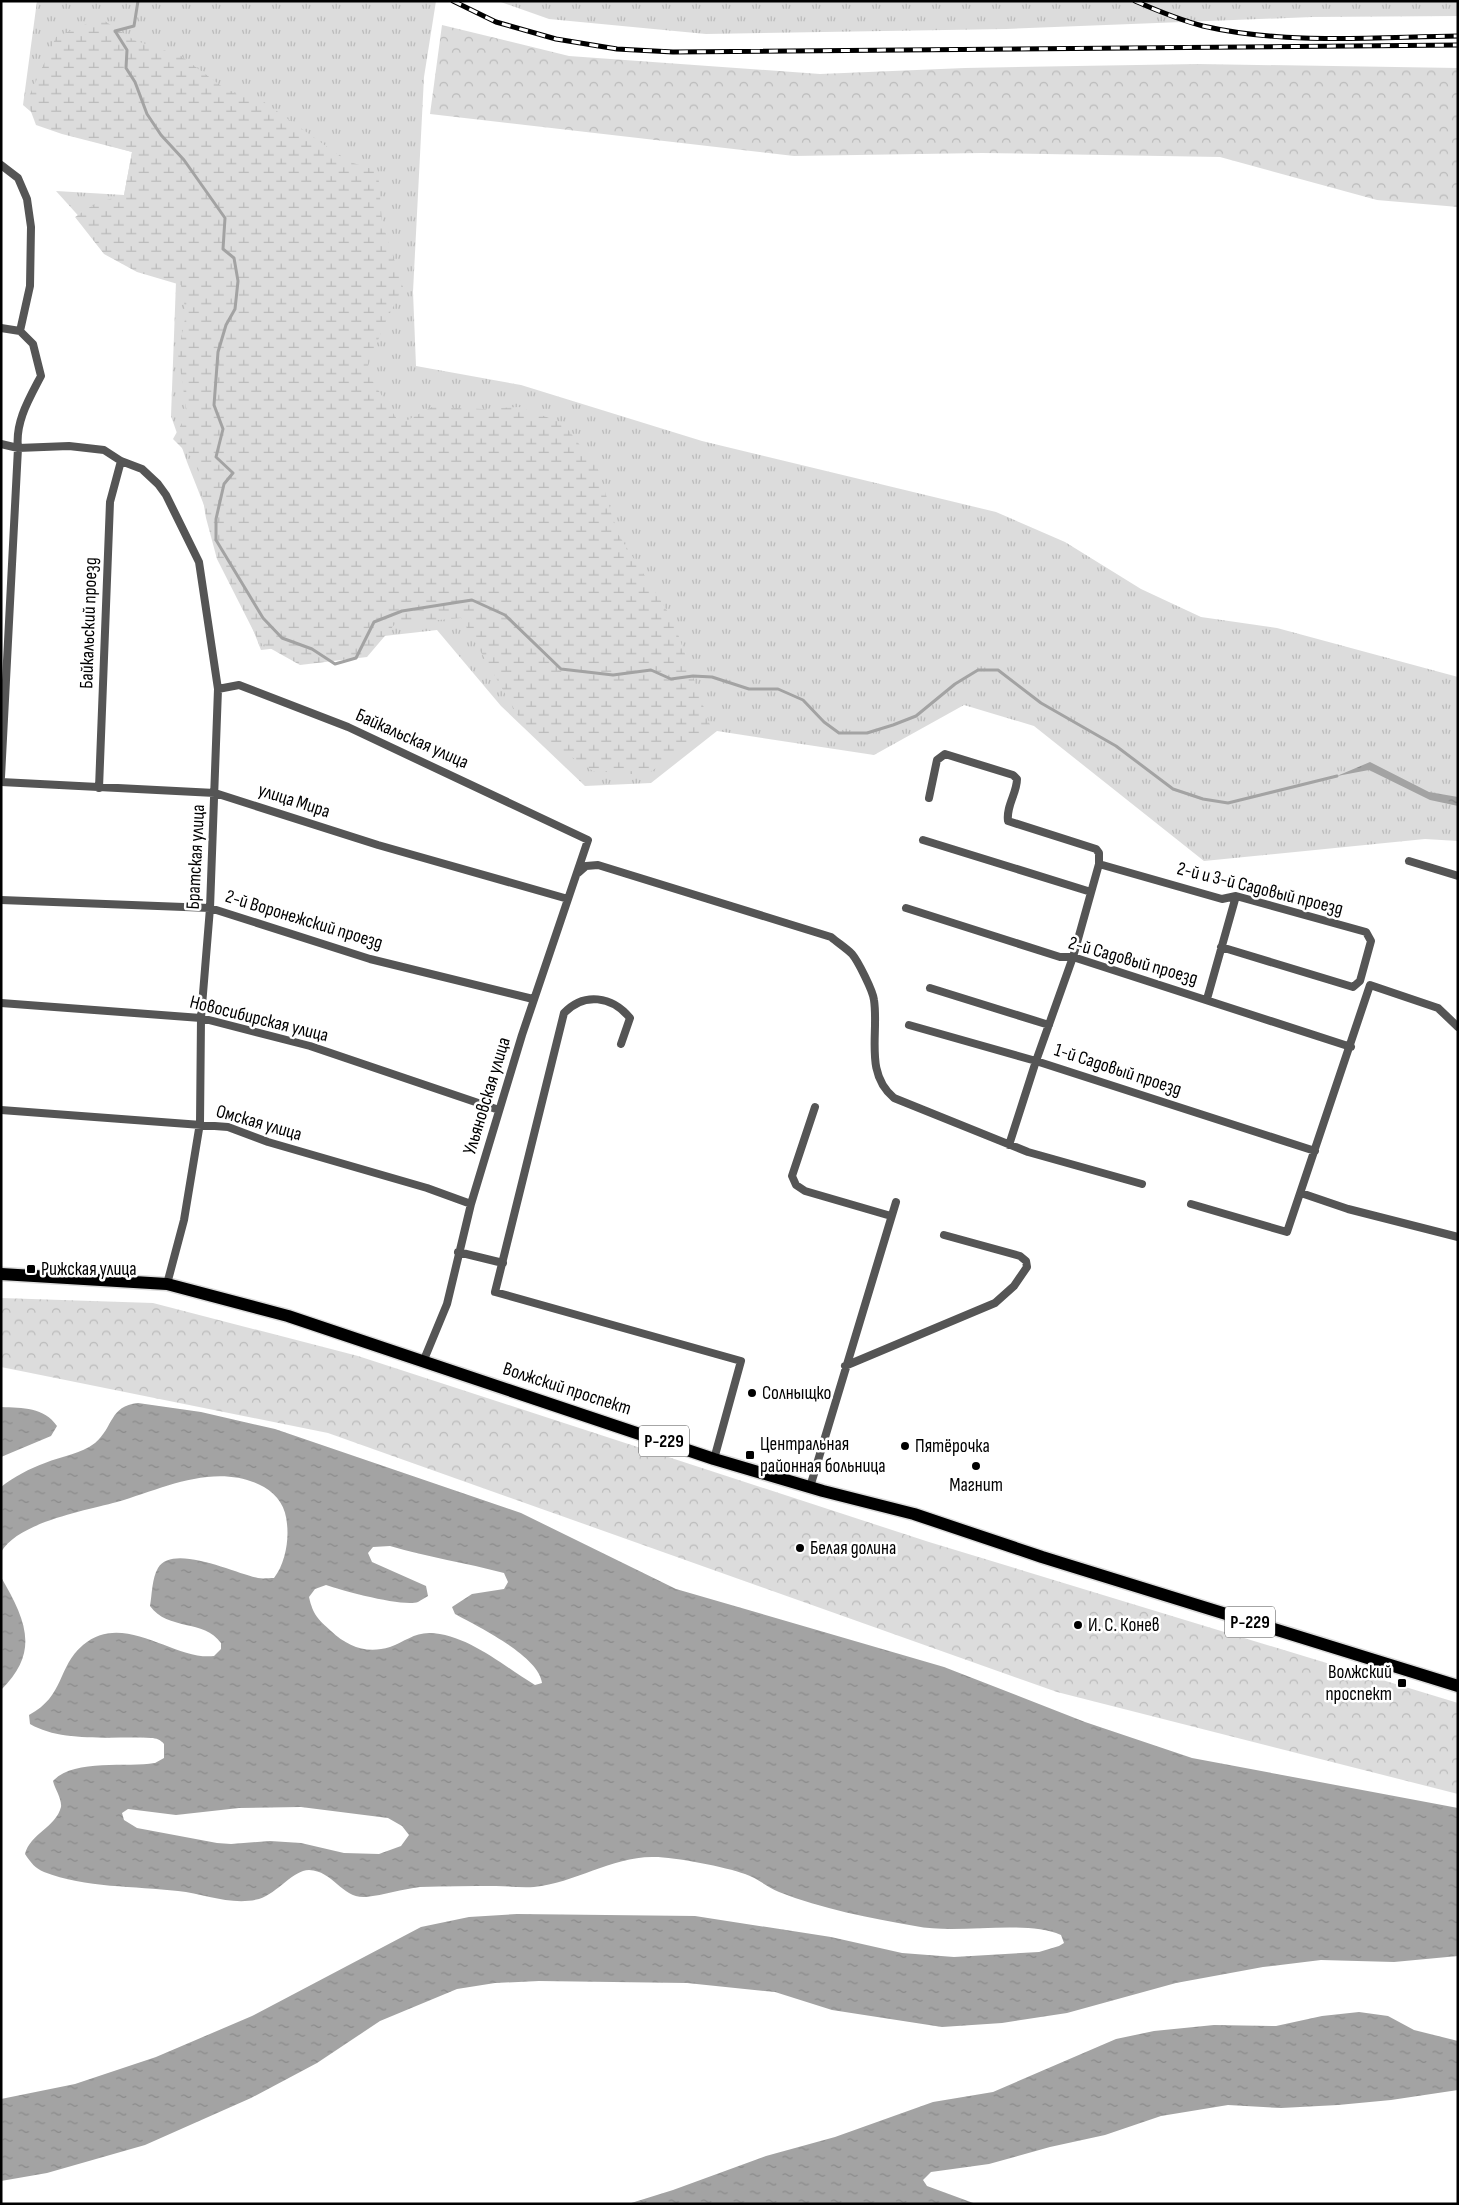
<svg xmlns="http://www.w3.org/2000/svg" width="1459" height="2205" font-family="'Sofia Sans Condensed',sans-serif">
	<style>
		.grass { fill: url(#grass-tufts) }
		.forest { fill: url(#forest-crowns) }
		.wetland { fill: url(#wetland-marsh) }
		.water { fill: url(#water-ripples); fill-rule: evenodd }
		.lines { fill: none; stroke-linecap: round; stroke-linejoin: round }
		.stream { stroke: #a3a3a3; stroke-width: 3 }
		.primary-casing { stroke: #dbdbdb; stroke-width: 15 }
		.street { stroke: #555; stroke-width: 8 }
		.primary { stroke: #000; stroke-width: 12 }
		.rail-casing { stroke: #000; stroke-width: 5 }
		.rail { stroke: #fff; stroke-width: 3; stroke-dasharray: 9; stroke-linecap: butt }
		.poi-dot { fill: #000; stroke: #fff; stroke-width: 2 }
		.labels { text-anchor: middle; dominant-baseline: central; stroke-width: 5; stroke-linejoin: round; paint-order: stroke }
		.shield { fill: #fff; stroke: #4c4c4c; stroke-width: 1 }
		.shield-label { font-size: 18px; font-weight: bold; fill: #000 }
		.street-label { font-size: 19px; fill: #000; stroke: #fff }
		.poi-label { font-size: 19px; fill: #000; stroke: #fff; text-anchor: start }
	</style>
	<defs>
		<pattern id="grass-tufts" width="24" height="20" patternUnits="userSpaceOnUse" patternTransform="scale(1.25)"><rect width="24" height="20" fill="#dcdcdc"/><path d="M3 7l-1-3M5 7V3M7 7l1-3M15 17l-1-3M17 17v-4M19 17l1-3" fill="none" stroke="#bbb"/></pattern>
		<pattern id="forest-crowns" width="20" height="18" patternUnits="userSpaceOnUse" patternTransform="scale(1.25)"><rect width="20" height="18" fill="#dcdcdc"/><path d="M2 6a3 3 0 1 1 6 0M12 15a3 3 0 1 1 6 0" fill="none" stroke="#bbb"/></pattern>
		<pattern id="wetland-marsh" width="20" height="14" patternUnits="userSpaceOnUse" patternTransform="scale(1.25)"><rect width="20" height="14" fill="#dcdcdc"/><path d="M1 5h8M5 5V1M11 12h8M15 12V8" fill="none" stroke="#bbb"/></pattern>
		<pattern id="water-ripples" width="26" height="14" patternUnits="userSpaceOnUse" patternTransform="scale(1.25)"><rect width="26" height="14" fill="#a3a3a3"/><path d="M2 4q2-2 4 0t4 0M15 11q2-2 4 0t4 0" fill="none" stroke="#8b8b8b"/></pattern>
	</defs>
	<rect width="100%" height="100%" fill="#fff"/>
	<path class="grass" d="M 37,1 L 436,1 L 424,77 L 413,292 L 416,366 L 521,385 L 702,441 L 996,512 L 1065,542 L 1141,589 L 1201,617 L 1277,628 L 1458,677 L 1458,841 L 1425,839 L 1204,861 L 1034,726 L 964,705 L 874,755 L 717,731 L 651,783 L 585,786 L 501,706 L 437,630 L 261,650 L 187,462 L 171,416 L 176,282 L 121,263 L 56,191 L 124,195 L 132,152 L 51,129 L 23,105 Z
		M 498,1 L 1458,1 L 1458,16 L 1312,17 L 1006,29 L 706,34 L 549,19 Z"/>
	<path class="forest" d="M 442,25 L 569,56 L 820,74 L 965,68 L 1198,64 L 1458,68 L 1458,207 L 1377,200 L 1220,157 L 982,153 L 794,156 L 430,114 Z
		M 1,1298 L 153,1303 L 358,1356 L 929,1542 L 1458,1703 L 1458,1794 L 1057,1692 L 328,1433 L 1,1367 Z"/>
	<path class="wetland" d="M 100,18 L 134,40 L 181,56 L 228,91 L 264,102 L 347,161 L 378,171 L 382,222 L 403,287 L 384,325 L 366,371 L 400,424 L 432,407 L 483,409 L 519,407 L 563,423 L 598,469 L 618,534 L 673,620 L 711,728 L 677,755 L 645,775 L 593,771 L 524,726 L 461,618 L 395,624 L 367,657 L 300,665 L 259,642 L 217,559 L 206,518 L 197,463 L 173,439 L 187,414 L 178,354 L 186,314 L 181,285 L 137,272 L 104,254 L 75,217 L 96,203 L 124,195 L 132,152 L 62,134 L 36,125 L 27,101 L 56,37 Z"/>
	<path class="water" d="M 1370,762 L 1429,792 L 1458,797 L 1458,806 L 1430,800 L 1369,770 L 1337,776 Z
		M 138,1403 L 201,1412 L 275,1429 L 521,1513 L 676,1589 L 944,1667 L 1085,1722 L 1192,1758 L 1458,1808 L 1458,1956 L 1394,1962 L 1321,1960 L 1263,1967 L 1176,1983 L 1067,2013 L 1002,2023 L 942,2027 L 832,2010 L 775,1992 L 687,1983 L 539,1981 L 495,1983 L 457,1989 L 380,2021 L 317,2063 L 251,2098 L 145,2145 L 47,2173 L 1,2181 L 1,2099 L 75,2084 L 156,2057 L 252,2016 L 421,1927 L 469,1917 L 517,1914 L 695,1916 L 831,1937 L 902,1953 L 954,1957 L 1039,1952 L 1059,1946 L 1064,1943 L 1061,1935 C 1023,1919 959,1935 915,1926 C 871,1918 821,1909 779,1892 C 767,1887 757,1878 745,1874 C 726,1867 675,1857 654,1857 C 613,1856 575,1883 534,1887 C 521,1888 508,1886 496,1886 C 470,1886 445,1886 420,1887 C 402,1889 384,1895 366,1897 C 342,1899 334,1871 309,1870 C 293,1870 278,1893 259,1899 C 232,1906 205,1894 178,1891 C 135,1886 85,1888 44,1872 C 35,1868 31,1863 25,1854 C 30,1834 56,1827 61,1807 C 62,1799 55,1789 53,1781 C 74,1758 127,1768 155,1763 L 164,1758 L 164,1744 C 161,1740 156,1738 151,1738 C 115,1736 62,1743 30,1724 L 29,1715 C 65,1696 57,1667 83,1645 C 124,1610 174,1661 214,1656 L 221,1649 L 221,1643 C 204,1619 168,1631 150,1606 C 152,1594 152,1578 158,1568 C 173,1543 236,1574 258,1578 C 263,1579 269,1578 274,1578 C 285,1564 289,1541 287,1524 C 286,1508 278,1495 264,1487 C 217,1461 164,1488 117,1502 C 84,1511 19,1522 1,1552 L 1,1487 C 15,1476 29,1469 45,1463 C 62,1456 81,1454 95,1443 C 114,1427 109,1406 138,1403 ZM 390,1546 C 428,1557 466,1563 504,1573 L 508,1582 L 504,1589 L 472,1594 L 452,1607 L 455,1614 C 477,1626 539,1656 542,1683 L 535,1685 C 503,1666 468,1634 429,1633 C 414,1633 404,1642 390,1647 C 367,1654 348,1647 331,1631 C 318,1619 313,1615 309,1597 L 315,1589 L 326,1585 C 343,1591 403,1607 418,1602 C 421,1600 425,1598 428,1596 L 426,1586 L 372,1562 L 368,1553 L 373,1547 ZM 301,1807 L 388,1818 L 402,1826 L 409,1835 L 401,1846 L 379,1854 L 344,1853 L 301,1843 L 270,1841 L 231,1844 L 217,1843 L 137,1828 L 124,1820 L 122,1813 L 128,1809 L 176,1815 L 239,1808 Z
		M 1,1407 C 23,1408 44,1407 57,1426 L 51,1436 L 1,1457 Z
		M 1,1577 C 25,1619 41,1651 1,1690 Z
		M 1359,2012 L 1388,2016 L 1414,2030 L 1458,2041 L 1458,2090 L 1391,2100 L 1338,2105 L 1281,2108 L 1228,2105 L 1161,2116 L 1105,2135 L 1050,2147 L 989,2164 L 931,2172 L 923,2180 L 927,2186 L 976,2204 L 628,2204 L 673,2190 L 766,2156 L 835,2137 L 933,2102 L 993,2092 L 1116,2039 L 1154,2031 L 1214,2025 L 1276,2026 L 1322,2016 Z"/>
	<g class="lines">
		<path class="stream" d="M 138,1 L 134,26 L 115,31 L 127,50 L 126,68 L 135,82 L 147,114 L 161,135 L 184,160 L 225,218 L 223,249 L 234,258 L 238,281 L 235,309 L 226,325 L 218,352 L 214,405 L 223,429 L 216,457 L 233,473 L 224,484 L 216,519 L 216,540 L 263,618 L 282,638 L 312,649 L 335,664 L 356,658 L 374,622 L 402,611 L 472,600 L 505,615 L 561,669 L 613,675 L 651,670 L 671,679 L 693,676 L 712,677 L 749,689 L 778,689 L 803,700 L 824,722 L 839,733 L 867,733 L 893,725 L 916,716 L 955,684 L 978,670 L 998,670 L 1041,703 L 1116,746 L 1173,789 L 1203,799 L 1228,803 L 1337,776"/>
		<defs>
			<path id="primary" d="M 1,1274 L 167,1284 L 288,1316 L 714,1459 L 823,1491 L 914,1514 L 1042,1557 L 1458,1686"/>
		</defs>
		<use href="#primary" class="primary-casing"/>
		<path class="street" d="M 1,165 L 18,178 L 27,199 L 31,227 L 30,286 L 20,331 L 33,344 L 41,376 C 29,399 15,422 18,448 L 1,777
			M 1,328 L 20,331
			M 1,444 L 18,448 L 69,446 L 104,450 L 121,461 L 142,469 L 158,484 L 166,495 L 199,562 L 218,689 L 210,908 L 201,1018 L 200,1123 L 184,1220 L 167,1284
			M 218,689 L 239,685 L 348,727 L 588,840 L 522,1035 L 471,1204 L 447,1304 L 423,1362
			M 1,782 L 215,793 L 378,845 L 568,899
			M 99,788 L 110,502 L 121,461
			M 929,798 L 937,760 L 945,754 L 1013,775 L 1017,779 C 1017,793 1006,806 1008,821 L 1096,849 L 1099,853 L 1099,864 L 1073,957 L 1036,1061 L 1009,1145
			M 923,840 L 1091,892
			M 1409,861 L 1458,876
			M 1099,864 L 1222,899 L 1236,896 L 1366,932 L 1371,941 L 1360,981 L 1353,987 L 1221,947
			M 578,873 L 586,866 L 598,865 L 831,937 C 838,943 846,948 852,954 C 858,961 873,991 874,1000 C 879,1034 864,1073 894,1098 L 1028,1152 L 1142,1184
			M 1,900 L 210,908 L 370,959 L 533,999
			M 906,908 L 1060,957 L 1073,957 L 1351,1047
			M 930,988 L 1049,1025
			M 1207,999 L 1236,896
			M 1,1003 L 201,1018 L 310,1046 L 499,1110
			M 909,1025 L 1036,1061 L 1315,1151
			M 621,1044 L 630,1018 C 612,996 584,992 564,1013 L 495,1292 L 741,1361 L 714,1459
			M 815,1107 L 792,1176 L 796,1185 L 805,1191 L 891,1216
			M 1,1110 L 228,1127 L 268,1142 L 427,1188 L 471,1204
			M 1301,1193 L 1348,1209 L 1458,1237
			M 1191,1204 L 1287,1232 L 1370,985 L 1438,1008 L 1458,1027
			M 458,1252 L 503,1263
			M 845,1366 L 995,1303 L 1014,1286 L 1027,1267 L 1026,1261 L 1020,1256 L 944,1235
			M 810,1487 L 896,1202"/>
		<use href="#primary" class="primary"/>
		<defs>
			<path id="rail" d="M 453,1 L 496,22 L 556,39 L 617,49 L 673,52 L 1458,45
				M 1135,1 C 1158,11 1180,20 1203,26 C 1285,45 1374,37 1458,36"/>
		</defs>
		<use href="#rail" class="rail-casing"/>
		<use href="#rail" class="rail"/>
	</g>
	<g class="poi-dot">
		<rect x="26" y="1264" width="10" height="10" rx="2.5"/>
		<circle cx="752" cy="1393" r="5"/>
		<circle cx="905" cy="1446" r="5"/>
		<rect x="745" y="1450" width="10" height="10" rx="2.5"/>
		<circle cx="976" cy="1466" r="5"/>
		<circle cx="800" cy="1548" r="5"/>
		<circle cx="1078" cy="1625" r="5"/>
		<rect x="1397" y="1678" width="10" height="10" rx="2.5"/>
	</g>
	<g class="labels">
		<g class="shield">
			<rect x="639" y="1425.5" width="50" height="31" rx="4"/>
			<rect x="1225" y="1606.5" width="50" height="31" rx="4"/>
		</g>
		<g class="shield-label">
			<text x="664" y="1441">Р-229</text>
			<text x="1250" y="1622">Р-229</text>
		</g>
		<g class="street-label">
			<text transform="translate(89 623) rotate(-88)">Байкальский проезд</text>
			<text transform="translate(412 739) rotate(24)">Байкальская улица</text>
			<text transform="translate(294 801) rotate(18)">улица Мира</text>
			<text transform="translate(196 857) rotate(-87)">Братская улица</text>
			<text transform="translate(1260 889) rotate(14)">2-й и 3-й Садовый проезд</text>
			<text transform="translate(304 920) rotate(17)">2-й Воронежский проезд</text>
			<text transform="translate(1133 961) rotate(16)">2-й Садовый проезд</text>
			<text transform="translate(259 1019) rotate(14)">Новосибирская улица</text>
			<text transform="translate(1118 1070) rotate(18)">1-й Садовый проезд</text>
			<text transform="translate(487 1096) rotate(-73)">Ульяновская улица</text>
			<text transform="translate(259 1123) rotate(16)">Омская улица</text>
			<text transform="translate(567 1389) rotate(18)">Волжский проспект</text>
		</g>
		<g class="poi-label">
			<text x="41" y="1269">Рижская улица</text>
			<text x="762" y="1393">Солныщко</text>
			<text x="760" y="1444">Центральная<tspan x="760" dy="22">районная больница</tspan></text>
			<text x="915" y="1446">Пятёрочка</text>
			<text x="976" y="1485" text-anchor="middle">Магнит</text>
			<text x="810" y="1548">Белая долина</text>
			<text x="1088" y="1625">И. С. Конев</text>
			<text x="1392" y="1672" text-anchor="end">Волжский<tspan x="1392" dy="22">проспект</tspan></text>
		</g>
	</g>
	<rect width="1459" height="2205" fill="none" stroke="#000000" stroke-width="5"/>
</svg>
